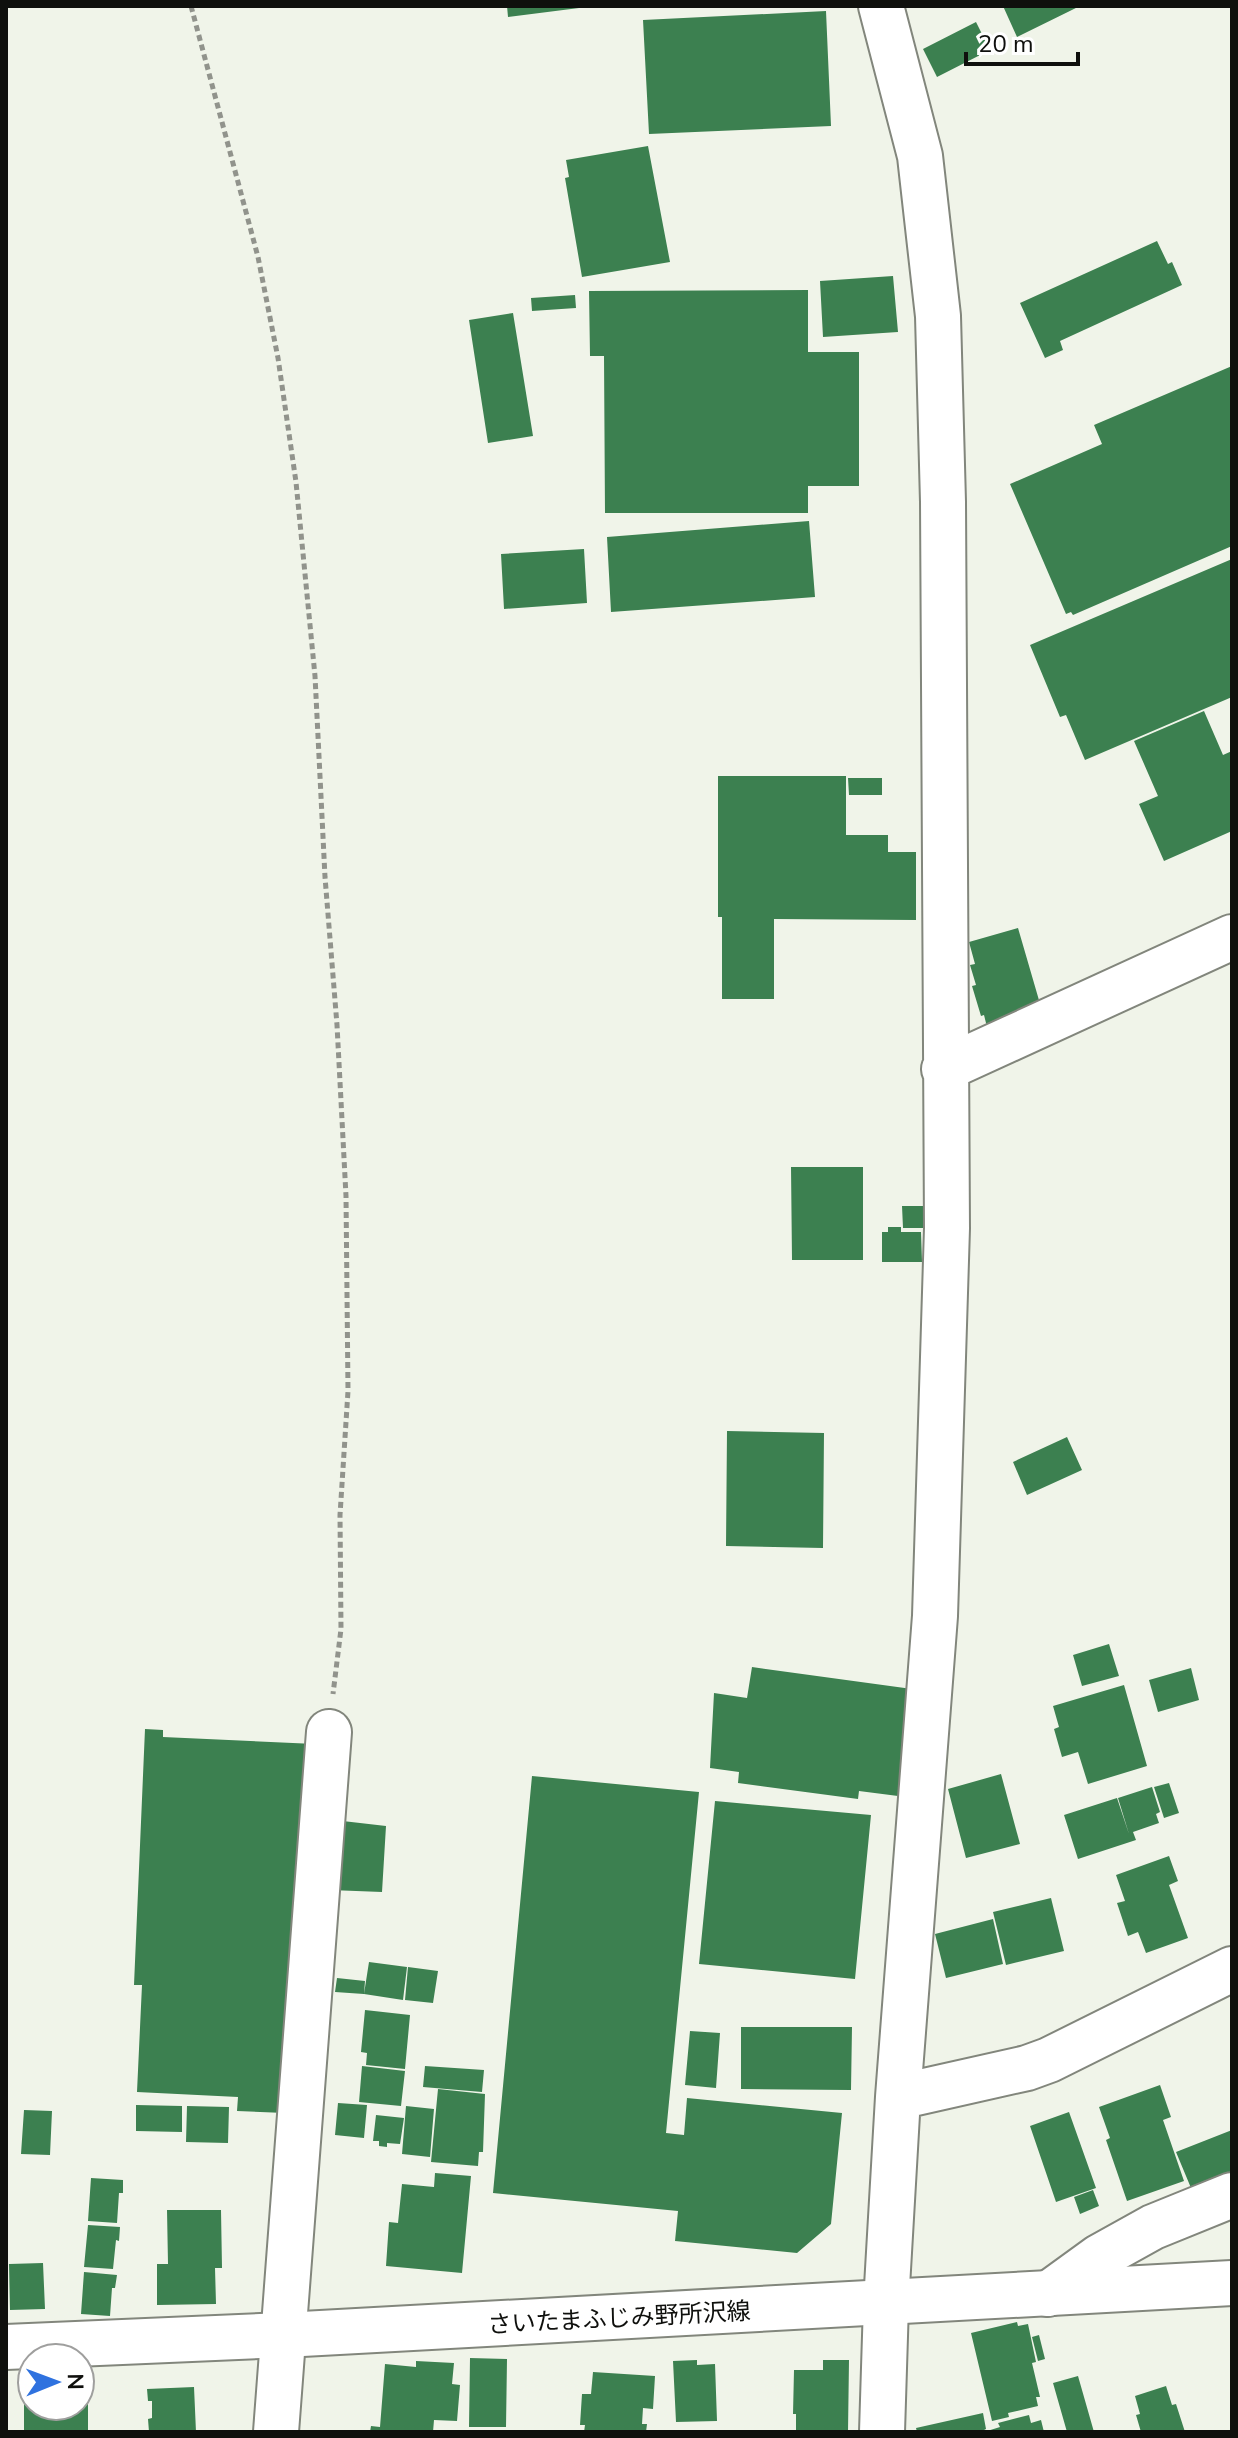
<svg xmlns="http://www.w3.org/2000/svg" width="1238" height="2438" font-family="'Nunito Sans','Noto Sans JP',sans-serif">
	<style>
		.building { fill: #3c8050 }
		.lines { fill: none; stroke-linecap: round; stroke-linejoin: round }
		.minor-casing { stroke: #82867c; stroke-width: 48 }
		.major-casing { stroke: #82867c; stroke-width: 48 }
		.path { stroke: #91938c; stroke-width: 5; stroke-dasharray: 6 4; stroke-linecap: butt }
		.minor { stroke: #fff; stroke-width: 44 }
		.major { stroke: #fff; stroke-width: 44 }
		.labels { text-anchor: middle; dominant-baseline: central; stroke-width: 8; stroke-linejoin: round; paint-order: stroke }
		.street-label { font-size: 24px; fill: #0f100d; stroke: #fff }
	</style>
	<rect width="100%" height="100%" fill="#f0f4e9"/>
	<path class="building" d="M 507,6 L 579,6 L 579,8 L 508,17 Z
		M 1003,6 L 1080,6 L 1017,37 Z
		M 826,11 L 831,126 L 649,134 L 643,20 Z
		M 976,22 L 990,50 L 937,77 L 923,49 Z
		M 648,146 L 670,262 L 582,277 L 565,178 L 569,177 L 566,160 Z
		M 1157,241 L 1168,264 L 1172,262 L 1182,285 L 1060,341 L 1063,350 L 1045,358 L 1020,303 Z
		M 893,276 L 898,332 L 823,337 L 820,281 Z
		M 808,290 L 808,352 L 859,352 L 859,486 L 808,486 L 808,513 L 605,513 L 604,356 L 590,356 L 589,291 Z
		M 575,295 L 576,308 L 532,311 L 531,298 Z
		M 513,313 L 533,436 L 488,443 L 469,320 Z
		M 1232,366 L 1232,546 L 1073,615 L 1071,612 L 1066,614 L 1010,484 L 1102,444 L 1094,425 Z
		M 809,521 L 815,597 L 611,612 L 607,537 Z
		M 584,549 L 587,603 L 504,609 L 501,554 Z
		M 1232,559 L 1232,697 L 1085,760 L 1066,715 L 1060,717 L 1030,645 Z
		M 1204,711 L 1223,755 L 1232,751 L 1232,831 L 1164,861 L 1139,804 L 1158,796 L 1134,741 Z
		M 718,776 L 846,776 L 846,835 L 888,835 L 888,852 L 916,852 L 916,920 L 774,919 L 774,999 L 722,999 L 722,917 L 718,917 Z
		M 848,778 L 882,778 L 882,795 L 849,795 Z
		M 1018,928 L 1043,1014 L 988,1031 L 984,1015 L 981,1016 L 972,986 L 976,985 L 970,965 L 975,964 L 969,942 Z
		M 791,1167 L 863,1167 L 863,1260 L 792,1260 Z
		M 902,1206 L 923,1206 L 924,1228 L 903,1228 Z
		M 888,1227 L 901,1227 L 901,1232 L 921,1232 L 922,1262 L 882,1262 L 882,1232 L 888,1232 Z
		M 727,1431 L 824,1433 L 823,1548 L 726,1546 Z
		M 1067,1437 L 1082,1470 L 1027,1495 L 1013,1462 Z
		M 1109,1644 L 1119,1676 L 1082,1686 L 1073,1655 Z
		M 752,1667 L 912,1689 L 898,1796 L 859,1791 L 858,1799 L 738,1783 L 739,1772 L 710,1768 L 714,1693 L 747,1698 Z
		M 1191,1668 L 1199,1700 L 1158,1712 L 1149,1680 Z
		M 1124,1685 L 1147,1766 L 1088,1784 L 1078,1752 L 1062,1757 L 1054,1729 L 1059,1727 L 1053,1706 Z
		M 145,1729 L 163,1730 L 163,1737 L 315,1744 L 285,2113 L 237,2111 L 238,2097 L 137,2092 L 142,1985 L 134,1985 Z
		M 1001,1774 L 1020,1844 L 966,1858 L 948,1789 Z
		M 532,1776 L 699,1792 L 666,2133 L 684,2135 L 687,2098 L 842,2113 L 831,2224 L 797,2253 L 675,2241 L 678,2211 L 493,2193 Z
		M 1169,1783 L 1179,1813 L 1164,1818 L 1154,1787 Z
		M 1152,1787 L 1160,1812 L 1156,1814 L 1159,1823 L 1133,1832 L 1136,1840 L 1078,1859 L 1064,1815 L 1117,1798 L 1129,1834 L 1118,1798 Z
		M 715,1801 L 871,1815 L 855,1979 L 699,1964 Z
		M 334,1820 L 386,1826 L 382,1892 L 330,1890 Z
		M 1169,1856 L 1178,1881 L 1169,1885 L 1188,1938 L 1146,1953 L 1138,1932 L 1128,1936 L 1117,1903 L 1125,1901 L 1116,1875 Z
		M 1051,1898 L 1064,1951 L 1006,1965 L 993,1912 Z
		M 993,1919 L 1003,1964 L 946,1978 L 935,1934 Z
		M 369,1962 L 407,1967 L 403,2000 L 364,1994 Z
		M 408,1967 L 438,1971 L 433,2003 L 405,2000 Z
		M 337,1978 L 365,1981 L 364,1994 L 335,1992 Z
		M 365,2010 L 410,2015 L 405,2069 L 366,2065 L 367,2053 L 361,2052 Z
		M 741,2027 L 852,2027 L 851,2090 L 741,2089 Z
		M 690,2031 L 720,2033 L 716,2088 L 685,2085 Z
		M 362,2066 L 405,2071 L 401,2106 L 359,2102 Z
		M 425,2066 L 484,2070 L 482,2092 L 423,2087 Z
		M 1160,2085 L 1171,2117 L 1163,2120 L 1184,2181 L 1127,2201 L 1106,2140 L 1110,2138 L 1099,2107 Z
		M 438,2089 L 485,2094 L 483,2152 L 479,2152 L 478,2166 L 431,2162 Z
		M 338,2103 L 367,2105 L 364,2138 L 335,2135 Z
		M 136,2105 L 182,2106 L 182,2132 L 136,2131 Z
		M 187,2106 L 229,2107 L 228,2143 L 186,2142 Z
		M 406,2106 L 434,2109 L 430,2157 L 402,2154 Z
		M 24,2110 L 52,2111 L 50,2155 L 21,2154 Z
		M 1069,2112 L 1096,2188 L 1056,2202 L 1030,2126 Z
		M 376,2115 L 404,2118 L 400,2144 L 387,2143 L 387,2147 L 379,2146 L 379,2141 L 373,2141 Z
		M 1232,2130 L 1232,2172 L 1191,2188 L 1176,2152 Z
		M 435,2173 L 471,2176 L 462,2273 L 386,2266 L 389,2222 L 398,2223 L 402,2184 L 434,2187 Z
		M 91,2178 L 123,2180 L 123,2193 L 119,2193 L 117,2223 L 88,2221 Z
		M 1093,2190 L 1099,2206 L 1080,2214 L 1074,2197 Z
		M 167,2210 L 221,2210 L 222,2268 L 215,2268 L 216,2304 L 157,2305 L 157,2264 L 168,2264 Z
		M 88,2225 L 120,2227 L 119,2241 L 116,2240 L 113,2269 L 84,2267 Z
		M 43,2263 L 45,2309 L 10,2310 L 9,2264 Z
		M 84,2272 L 117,2275 L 115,2288 L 112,2288 L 110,2316 L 81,2314 Z
		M 1017,2322 L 1018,2326 L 1028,2324 L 1036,2362 L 1032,2363 L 1040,2397 L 1036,2397 L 1038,2406 L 1008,2413 L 1009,2417 L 992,2421 L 971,2333 Z
		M 1039,2335 L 1045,2359 L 1038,2361 L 1032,2337 Z
		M 470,2358 L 507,2359 L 506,2427 L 469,2427 Z
		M 697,2360 L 697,2365 L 715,2364 L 717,2421 L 676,2422 L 673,2361 Z
		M 823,2360 L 849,2360 L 848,2432 L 796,2432 L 796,2414 L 793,2414 L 794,2370 L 823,2370 Z
		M 416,2361 L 454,2363 L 452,2384 L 460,2385 L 457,2421 L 434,2420 L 433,2432 L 370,2432 L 371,2426 L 380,2427 L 385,2364 L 416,2367 Z
		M 593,2372 L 655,2376 L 653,2409 L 643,2408 L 642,2424 L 647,2424 L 646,2432 L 584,2432 L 585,2425 L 580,2425 L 582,2394 L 591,2394 Z
		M 1078,2376 L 1094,2432 L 1067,2432 L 1053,2383 Z
		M 24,2378 L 32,2378 L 32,2406 L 80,2406 L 80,2378 L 88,2378 L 88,2432 L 24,2432 Z
		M 1166,2386 L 1172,2405 L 1176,2404 L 1185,2432 L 1141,2432 L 1136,2415 L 1140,2414 L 1135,2396 Z
		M 194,2387 L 196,2432 L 149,2432 L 148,2419 L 152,2418 L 152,2401 L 148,2401 L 147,2389 Z
		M 983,2413 L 986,2429 L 980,2432 L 917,2432 L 916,2428 Z
		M 1029,2415 L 1031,2423 L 1041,2420 L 1044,2432 L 984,2432 L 1000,2427 L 998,2423 Z"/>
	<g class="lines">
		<defs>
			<path id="minor" d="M 881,6 L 920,156 L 938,316 L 943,502 L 947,1228 L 935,1616 L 898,2097 L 886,2304 L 882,2432
				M 944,1069 L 1232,937
				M 898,2097 L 1027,2068 L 1049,2060 L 1232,1969
				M 1048,2294 L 1099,2257 L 1153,2227 L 1232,2195
				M 276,2432 L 329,1732"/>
			<path id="major" d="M 6,2347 L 284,2335 L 1232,2283"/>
		</defs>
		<use href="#minor" class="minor-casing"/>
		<use href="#major" class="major-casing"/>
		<path class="path" d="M 191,6 L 258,257 L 278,358 L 296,482 L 315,676 L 325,877 L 337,1025 L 346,1196 L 348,1391 L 340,1515 L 341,1629 L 333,1694"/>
		<use href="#minor" class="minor"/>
		<use href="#major" class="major"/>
	</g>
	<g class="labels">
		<g class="street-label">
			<text transform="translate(619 2318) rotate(-3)">さいたまふじみ野所沢線</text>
		</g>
	</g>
	<rect width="1238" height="2438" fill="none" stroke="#0f100d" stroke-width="16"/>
	<g transform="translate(56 2382) rotate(89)"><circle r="38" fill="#ffffff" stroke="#9f9f9e" stroke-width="2"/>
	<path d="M0-6L14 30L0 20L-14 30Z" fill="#2f72df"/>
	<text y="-12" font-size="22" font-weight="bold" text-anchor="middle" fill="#0f100d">N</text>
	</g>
	<path d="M966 52v12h112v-12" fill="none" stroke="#0f100d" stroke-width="4"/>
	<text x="978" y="52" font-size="24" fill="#0f100d" stroke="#ffffff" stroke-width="6" paint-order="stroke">20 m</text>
</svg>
